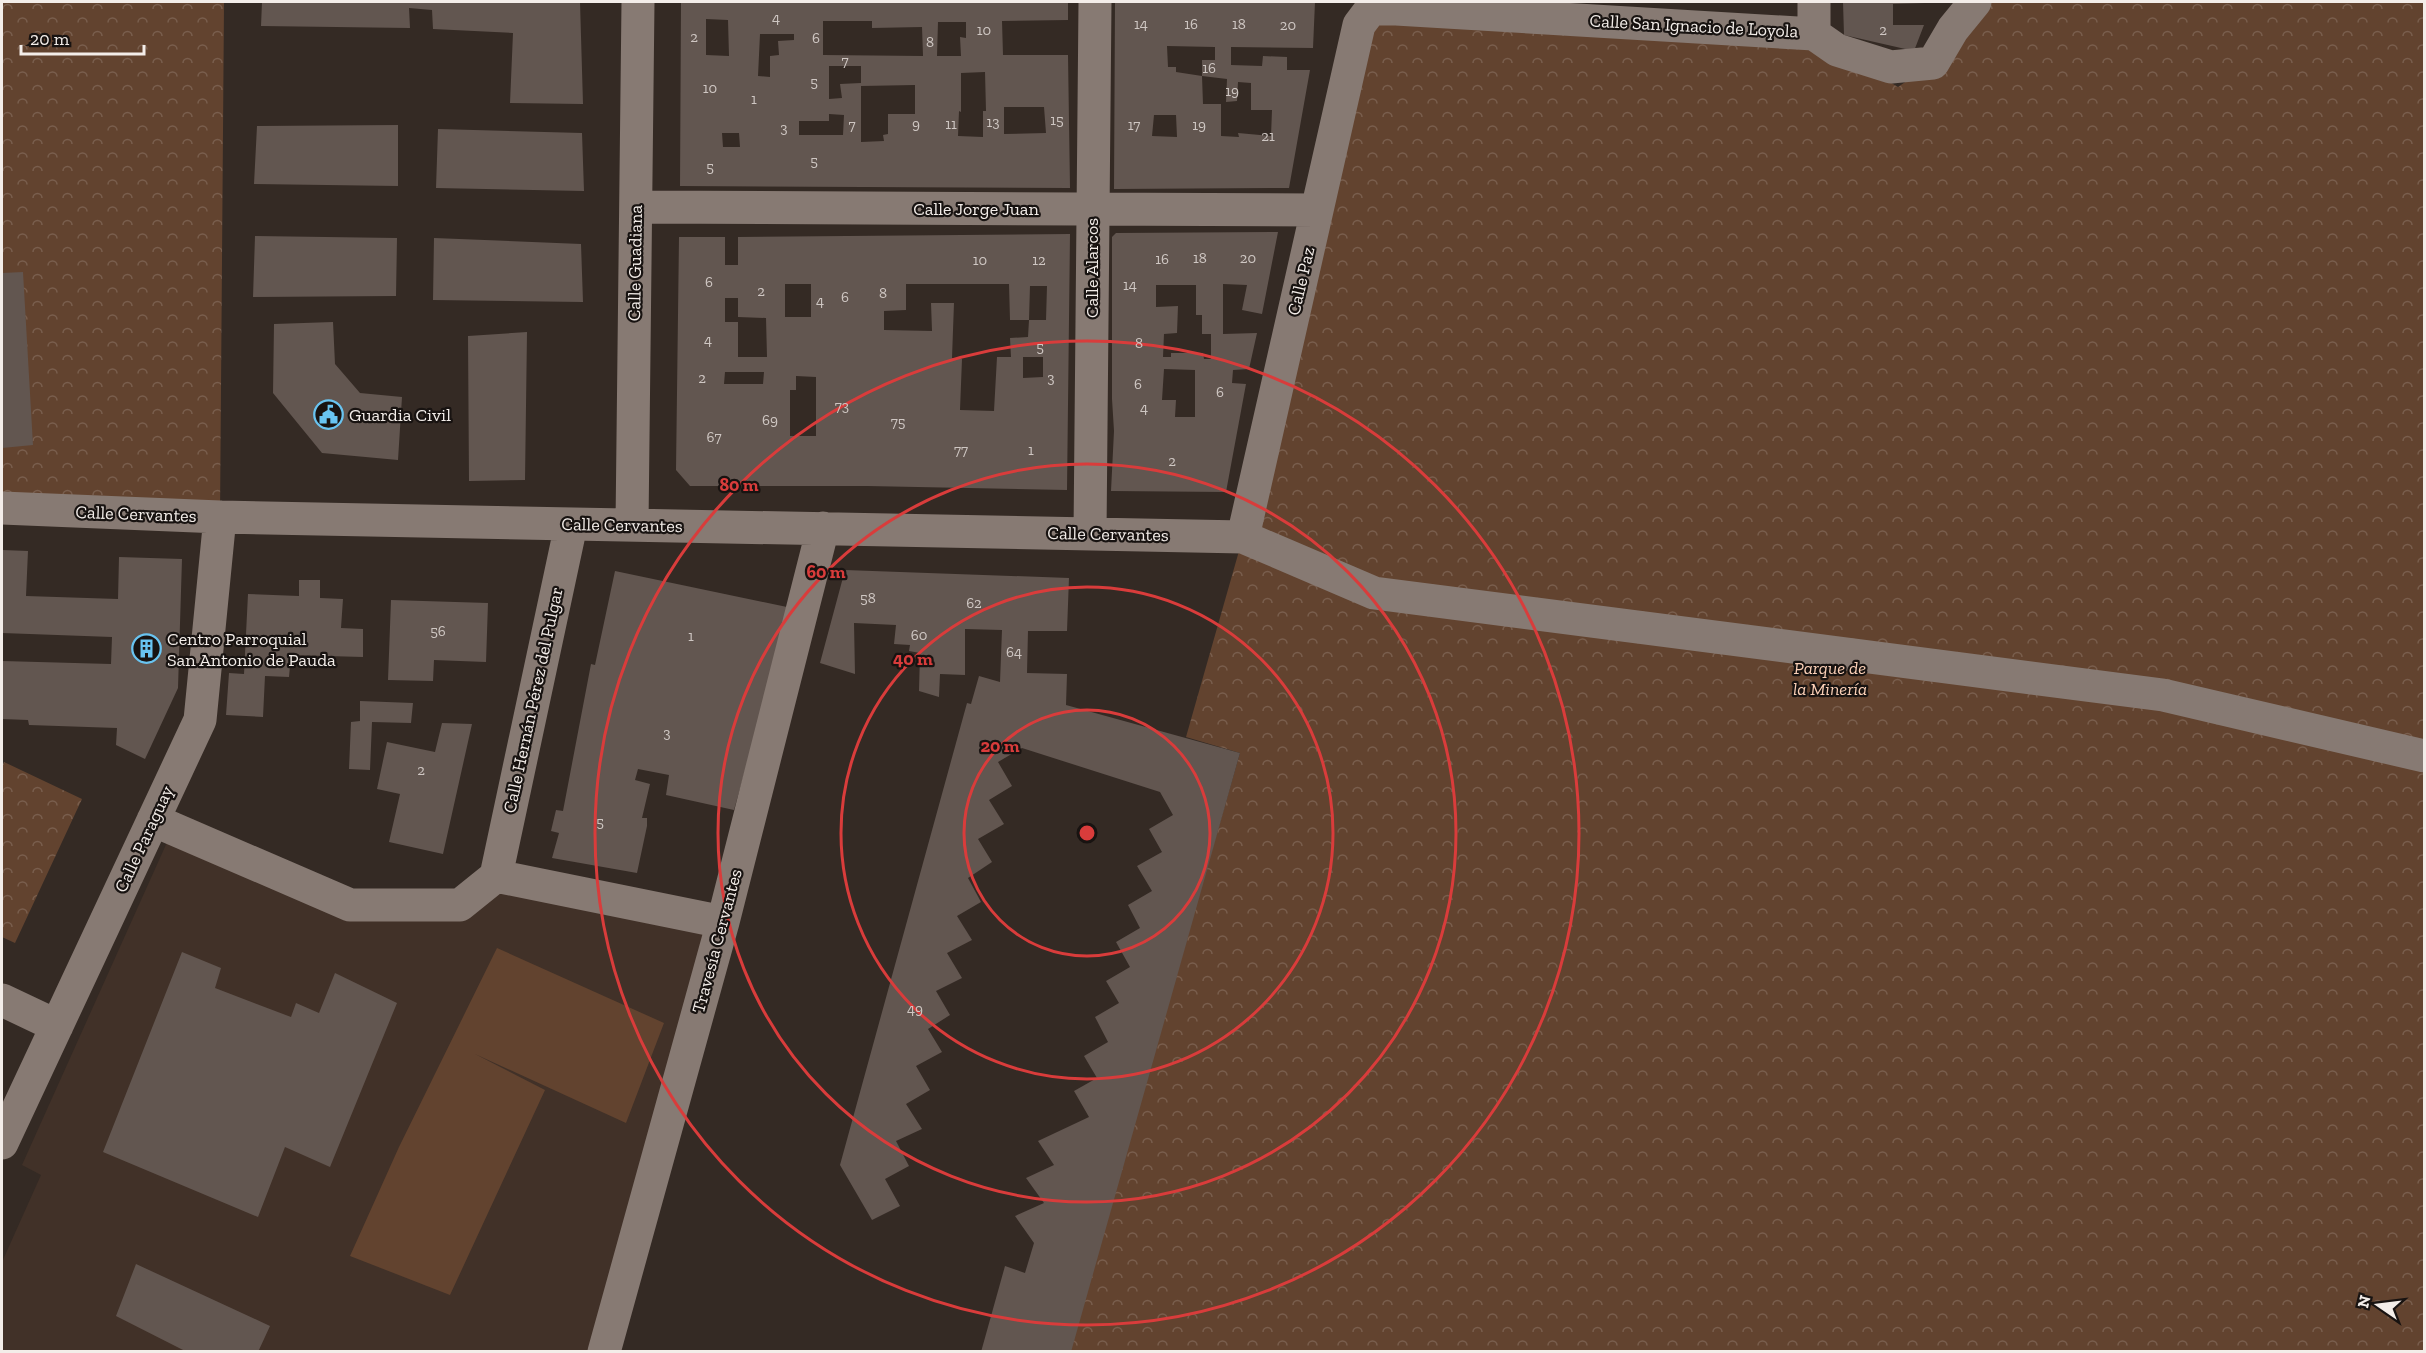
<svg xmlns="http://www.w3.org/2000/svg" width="2426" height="1353" font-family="'Zilla Slab',serif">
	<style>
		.built { fill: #413128 }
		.park { fill: url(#park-crowns) }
		.pitch { fill: #62432f }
		.building { fill: #625650; fill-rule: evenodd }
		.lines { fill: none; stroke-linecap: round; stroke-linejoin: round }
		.street { stroke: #877a73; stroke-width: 33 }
		.ring { fill: none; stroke: #d93c3b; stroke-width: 3 }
		.labels { text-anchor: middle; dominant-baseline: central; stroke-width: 4.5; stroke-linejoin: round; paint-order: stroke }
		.number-label { font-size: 15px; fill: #cfc7c3 }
		.street-label { font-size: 18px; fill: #f3ede9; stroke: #181311 }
		.poi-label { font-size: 18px; fill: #f3ede9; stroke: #181311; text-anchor: start }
		.park-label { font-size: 18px; font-style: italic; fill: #fbd0b7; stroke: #181311 }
		.centre { fill: #d93c3b; stroke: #181311; stroke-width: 3 }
		.ring-label { font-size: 18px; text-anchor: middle; font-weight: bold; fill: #d93c3b; stroke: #181311; stroke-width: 4.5; stroke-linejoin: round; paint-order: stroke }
	</style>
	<defs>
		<pattern id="park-crowns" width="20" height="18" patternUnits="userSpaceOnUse" patternTransform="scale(1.5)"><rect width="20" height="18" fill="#62432f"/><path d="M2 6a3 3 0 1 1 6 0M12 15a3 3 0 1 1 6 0" fill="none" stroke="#795e4d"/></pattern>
	</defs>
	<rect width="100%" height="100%" fill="#342a24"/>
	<path class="built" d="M 173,829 L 350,905 L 460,905 L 496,876 L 723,922 L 604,1351 L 2,1352 L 2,1262 L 41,1175 L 22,1165 Z"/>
	<path class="park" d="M 2,2 L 224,2 L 220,517 L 2,508 Z
		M 1975,2 L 2424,2 L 2424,1351 L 1067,1352 L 1240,753 L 1186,737 L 1243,537 L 1371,9 L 1837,50 L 1898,87 L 1933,63 Z
		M 4,762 L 82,799 L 15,943 L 2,937 L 2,767 Z"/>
	<path class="pitch" d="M 497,948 L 664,1023 L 626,1123 L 475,1054 L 545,1090 L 450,1295 L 350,1256 L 399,1147 Z"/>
	<path class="building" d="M 262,2 L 580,2 L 583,104 L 510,103 L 513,33 L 433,29 L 432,10 L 409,8 L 410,28 L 261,26 Z
		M 681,2 L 1068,2 L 1068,20 L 1002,21 L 1003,55 L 1068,55 L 1070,188 L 680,186 ZM 706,19 L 728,20 L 729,56 L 706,55 ZM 823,21 L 872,21 L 872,28 L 922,27 L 923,56 L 823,55 ZM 938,22 L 966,22 L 966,38 L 960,37 L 961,56 L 937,56 ZM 760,34 L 794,34 L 794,40 L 778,41 L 779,55 L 770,56 L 770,77 L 758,76 ZM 829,66 L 861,66 L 861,83 L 840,84 L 842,98 L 829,99 ZM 985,72 L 986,111 L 983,111 L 983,137 L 958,136 L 959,111 L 961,112 L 961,73 ZM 915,85 L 915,114 L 888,114 L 888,134 L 883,135 L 884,141 L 861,142 L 861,86 ZM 1004,107 L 1044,107 L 1046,133 L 1004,134 ZM 829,114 L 844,115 L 843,135 L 799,135 L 799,121 L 829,121 ZM 722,133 L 739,133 L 740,147 L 723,147 Z
		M 1115,2 L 1315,2 L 1313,48 L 1231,47 L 1231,65 L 1262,66 L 1263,56 L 1287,57 L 1287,70 L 1310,70 L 1289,188 L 1114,189 ZM 1167,46 L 1215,47 L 1215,60 L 1202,60 L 1202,76 L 1227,79 L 1226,102 L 1237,101 L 1238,82 L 1251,83 L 1251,110 L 1272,110 L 1271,136 L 1238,133 L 1239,137 L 1221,136 L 1221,104 L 1203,104 L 1202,76 L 1176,72 L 1176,67 L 1168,67 ZM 1154,115 L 1176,115 L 1177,137 L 1152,136 Z
		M 1843,2 L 1925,2 L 1925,3 L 1893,4 L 1893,25 L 1924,25 L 1914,51 L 1844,35 Z
		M 398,125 L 398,186 L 254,184 L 257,126 Z
		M 438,129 L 582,133 L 584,191 L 436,188 Z
		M 1278,232 L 1262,314 L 1242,310 L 1247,285 L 1223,284 L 1223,334 L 1257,333 L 1249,369 L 1233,370 L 1232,383 L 1246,384 L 1226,492 L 1111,491 L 1114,431 L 1112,399 L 1112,237 L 1116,233 ZM 1156,285 L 1196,285 L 1196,315 L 1202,315 L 1202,334 L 1211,334 L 1211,359 L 1204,359 L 1203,353 L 1171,353 L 1171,357 L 1163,357 L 1164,334 L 1177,333 L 1178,306 L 1156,307 ZM 1164,369 L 1195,370 L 1195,417 L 1175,417 L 1176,400 L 1162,400 Z
		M 1070,234 L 1067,490 L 867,486 L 690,486 L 676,470 L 679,237 L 725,237 L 725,265 L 738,265 L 738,237 ZM 785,284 L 811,284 L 811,317 L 785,317 ZM 906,284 L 1009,284 L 1010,320 L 1029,320 L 1030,286 L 1047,286 L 1046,320 L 1029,320 L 1028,337 L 1010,338 L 1011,357 L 997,357 L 994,411 L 960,410 L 962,359 L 952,358 L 954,303 L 931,303 L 932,331 L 884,330 L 884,311 L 906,310 ZM 725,298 L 738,298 L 738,317 L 766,318 L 767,357 L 738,357 L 738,322 L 725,322 ZM 1023,357 L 1043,357 L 1043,377 L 1023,378 ZM 725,372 L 764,372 L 763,384 L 724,384 ZM 796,376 L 816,377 L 816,436 L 790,436 L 790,390 L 796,390 Z
		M 255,236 L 397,238 L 396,296 L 253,297 Z
		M 434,238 L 581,244 L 583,302 L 433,300 Z
		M 23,272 L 33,445 L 2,448 L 2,273 Z
		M 333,322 L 335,364 L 360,393 L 402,397 L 398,460 L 322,453 L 273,393 L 274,324 Z
		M 527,332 L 525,480 L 469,481 L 468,336 Z
		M 2,550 L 28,551 L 26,596 L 118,599 L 119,557 L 182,559 L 178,688 L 145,759 L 116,745 L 117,728 L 29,725 L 28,720 L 2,719 L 2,661 L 111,664 L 112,637 L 2,633 Z
		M 845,570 L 1069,578 L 1067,631 L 1028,631 L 1027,673 L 1067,674 L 1066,705 L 1240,753 L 1071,1352 L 981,1352 L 1005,1266 L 1025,1273 L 1034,1243 L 1015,1216 L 1044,1203 L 1026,1178 L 1054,1165 L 1038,1141 L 1089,1117 L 1074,1091 L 1097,1078 L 1084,1056 L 1108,1042 L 1095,1017 L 1119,1003 L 1106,981 L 1130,967 L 1116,942 L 1140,928 L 1128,905 L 1152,891 L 1137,866 L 1162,852 L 1149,829 L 1173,815 L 1160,792 L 1022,748 L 998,762 L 1012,786 L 989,800 L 1004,824 L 978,839 L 992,862 L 968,878 L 981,902 L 957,916 L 972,940 L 947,953 L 962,978 L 936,991 L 950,1015 L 928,1029 L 942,1052 L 916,1066 L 930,1090 L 906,1104 L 922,1129 L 896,1141 L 909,1166 L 885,1179 L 900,1206 L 872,1220 L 840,1165 L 967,703 L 971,704 L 979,676 L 1000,682 L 1002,630 L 965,629 L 965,675 L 940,674 L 939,697 L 919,691 L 920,653 L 909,651 L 910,645 L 894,644 L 896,625 L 854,623 L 855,674 L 820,663 Z
		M 615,571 L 787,607 L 765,700 L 734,810 L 666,795 L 669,775 L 638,769 L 635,780 L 650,784 L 642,818 L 647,818 L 647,826 L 637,873 L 552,858 L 559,833 L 551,831 L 556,810 L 563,811 L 591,664 L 595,665 Z
		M 299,580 L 320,580 L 320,598 L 343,599 L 341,628 L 363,629 L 363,657 L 291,655 L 289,677 L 265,676 L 263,717 L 226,715 L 229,673 L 244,674 L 248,594 L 299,596 Z
		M 391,600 L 488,603 L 486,662 L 434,660 L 433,681 L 388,680 Z
		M 360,701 L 413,703 L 411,723 L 372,722 L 370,770 L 349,769 L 351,722 L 360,721 Z
		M 442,723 L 472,724 L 443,854 L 389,842 L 400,794 L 377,789 L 387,742 L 435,752 Z
		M 182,952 L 221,968 L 215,988 L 291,1017 L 296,1003 L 319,1013 L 335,973 L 397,1003 L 330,1167 L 285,1147 L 258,1217 L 103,1152 Z
		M 136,1264 L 270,1326 L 258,1352 L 202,1352 L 197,1350 L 187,1352 L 116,1316 Z"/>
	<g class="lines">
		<path class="street" d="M 1814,34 L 1814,2
			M 636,207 L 1317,210
			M 2,508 L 220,517 L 1243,537 L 1374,593 L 2163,695 L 2424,756
			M 571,525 L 496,876 L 723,922
			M 632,525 L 638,2
			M 1090,534 L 1095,2
			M 1243,537 L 1359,25 L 1371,9 L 1396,9 L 1814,34 L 1837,50 L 1891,67 L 1933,63 L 1953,29 L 1975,2
			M 153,820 L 350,905 L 460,905 L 496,876
			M 2,1000 L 57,1026
			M 2,1143 L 200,720 L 220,517
			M 604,1352 L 723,922 L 823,528"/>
	</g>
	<g class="ring">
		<circle cx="1087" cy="833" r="123"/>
		<circle cx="1087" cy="833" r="246"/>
		<circle cx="1087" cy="833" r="369"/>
		<circle cx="1087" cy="833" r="492"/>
	</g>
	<defs>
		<symbol id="civic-ring" viewBox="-11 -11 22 22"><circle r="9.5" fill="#181311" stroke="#69c4f1" stroke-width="1.5"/><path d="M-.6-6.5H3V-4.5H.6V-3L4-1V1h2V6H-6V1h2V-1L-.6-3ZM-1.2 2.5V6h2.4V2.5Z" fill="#69c4f1"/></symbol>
		<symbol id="building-ring" viewBox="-11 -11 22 22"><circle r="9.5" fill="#181311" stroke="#69c4f1" stroke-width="1.5"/><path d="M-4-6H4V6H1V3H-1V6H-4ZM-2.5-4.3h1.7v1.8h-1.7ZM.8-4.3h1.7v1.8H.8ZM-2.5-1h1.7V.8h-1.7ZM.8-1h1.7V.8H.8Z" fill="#69c4f1"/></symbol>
	</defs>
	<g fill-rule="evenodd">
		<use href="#civic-ring" x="312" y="398" width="33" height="33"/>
		<use href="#building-ring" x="130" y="632" width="33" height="33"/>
	</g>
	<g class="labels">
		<g class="number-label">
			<text x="776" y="18">4</text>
			<text x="1141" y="24">14</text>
			<text x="1191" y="24">16</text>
			<text x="1239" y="24">18</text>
			<text x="1288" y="25">20</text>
			<text x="984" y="30">10</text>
			<text x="1883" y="30">2</text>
			<text x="694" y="37">2</text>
			<text x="816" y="38">6</text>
			<text x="930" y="42">8</text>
			<text x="845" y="61">7</text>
			<text x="1209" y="68">16</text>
			<text x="814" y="82">5</text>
			<text x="710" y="88">10</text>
			<text x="1232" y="91">19</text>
			<text x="754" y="99">1</text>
			<text x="1057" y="120">15</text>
			<text x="993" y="122">13</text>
			<text x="916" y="124">9</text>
			<text x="951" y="124">11</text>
			<text x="852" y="125">7</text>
			<text x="1134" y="125">17</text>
			<text x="1199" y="125">19</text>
			<text x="784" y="128">3</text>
			<text x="1268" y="136">21</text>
			<text x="814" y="161">5</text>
			<text x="710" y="167">5</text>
			<text x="1200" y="258">18</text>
			<text x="1248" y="258">20</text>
			<text x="1162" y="259">16</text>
			<text x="980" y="260">10</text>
			<text x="1039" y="260">12</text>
			<text x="709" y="282">6</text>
			<text x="1130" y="285">14</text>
			<text x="761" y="291">2</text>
			<text x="883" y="293">8</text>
			<text x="845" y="297">6</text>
			<text x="820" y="301">4</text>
			<text x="708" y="340">4</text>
			<text x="1139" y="343">8</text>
			<text x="1040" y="347">5</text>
			<text x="702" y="378">2</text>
			<text x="1051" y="378">3</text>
			<text x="1138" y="384">6</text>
			<text x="1220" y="392">6</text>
			<text x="842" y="406">73</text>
			<text x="1144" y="408">4</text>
			<text x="770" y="420">69</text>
			<text x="898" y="422">75</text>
			<text x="714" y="437">67</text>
			<text x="961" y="450">77</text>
			<text x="1031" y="450">1</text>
			<text x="1172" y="461">2</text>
			<text x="868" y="598">58</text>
			<text x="974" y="603">62</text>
			<text x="438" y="631">56</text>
			<text x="919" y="635">60</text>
			<text x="691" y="636">1</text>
			<text x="1014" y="652">64</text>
			<text x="667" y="733">3</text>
			<text x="421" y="770">2</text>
			<text x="600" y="822">5</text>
			<text x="915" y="1009">49</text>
		</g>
		<g class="street-label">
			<text transform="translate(1694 26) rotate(3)">Calle San Ignacio de Loyola</text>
			<text x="976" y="209">Calle Jorge Juan</text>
			<text transform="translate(635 263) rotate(-89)">Calle Guadiana</text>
			<text transform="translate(1092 268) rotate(-90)">Calle Alarcos</text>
			<text transform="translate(1301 281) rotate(-77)">Calle Paz</text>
			<text transform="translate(136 514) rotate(2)">Calle Cervantes</text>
			<text transform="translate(622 525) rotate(1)">Calle Cervantes</text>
			<text transform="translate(1108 534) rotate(1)">Calle Cervantes</text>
			<text transform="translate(533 700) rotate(-78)">Calle Hernán Pérez del Pulgar</text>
			<text transform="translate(144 839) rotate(-65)">Calle Paraguay</text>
			<text transform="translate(717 941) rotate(-75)">Travesía Cervantes</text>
		</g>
		<g class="poi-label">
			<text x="349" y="415">Guardia Civil</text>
			<text x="167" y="639">Centro Parroquial<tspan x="167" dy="21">San Antonio de Pauda</tspan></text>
		</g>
		<g class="park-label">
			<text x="1830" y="668">Parque de<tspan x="1830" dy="21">la Minería</tspan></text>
		</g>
	</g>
	<circle cx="1087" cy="833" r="9" class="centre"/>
	<g class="ring-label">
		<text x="739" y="491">80 m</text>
		<text x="826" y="578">60 m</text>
		<text x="913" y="665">40 m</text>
		<text x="1000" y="752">20 m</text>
	</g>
	<rect width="2426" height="1353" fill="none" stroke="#f3ede9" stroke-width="6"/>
	<g transform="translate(2378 1305) rotate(284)" stroke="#181311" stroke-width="4.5" paint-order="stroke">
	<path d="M0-4.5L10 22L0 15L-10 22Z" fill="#f3ede9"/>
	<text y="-9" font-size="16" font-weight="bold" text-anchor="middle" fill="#f3ede9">N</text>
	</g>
	<path d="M21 45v9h123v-9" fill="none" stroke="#f3ede9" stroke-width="3"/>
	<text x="30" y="45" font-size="18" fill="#f3ede9" stroke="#181311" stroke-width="4.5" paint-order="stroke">20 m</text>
</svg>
